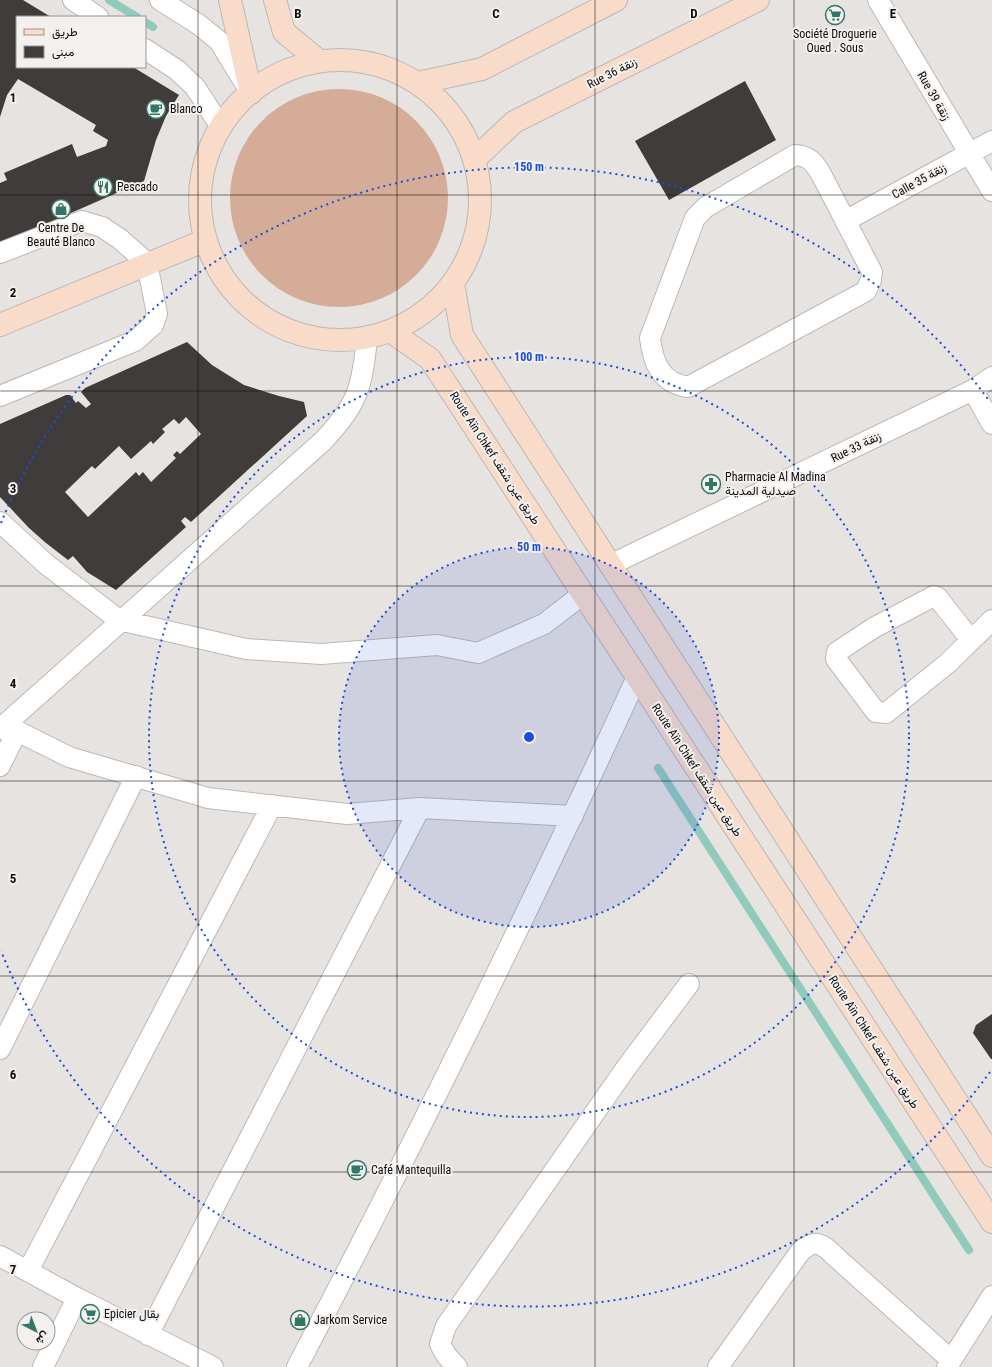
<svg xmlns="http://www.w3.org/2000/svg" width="992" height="1367" font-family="'Roboto Condensed',Vazirmatn,sans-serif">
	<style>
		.green { fill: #d4ac97 }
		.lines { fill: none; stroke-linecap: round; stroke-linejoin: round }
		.stream { stroke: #8fcabc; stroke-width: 8 }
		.building { fill: #3f3c3b; fill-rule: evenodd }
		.street-casing { stroke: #bbb8b6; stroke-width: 22 }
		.secondary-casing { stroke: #bbb8b6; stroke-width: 24 }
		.street { stroke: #fff; stroke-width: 20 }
		.secondary { stroke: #f9dbca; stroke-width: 22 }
		.grid { fill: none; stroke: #0f0e0d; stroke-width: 1; stroke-opacity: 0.55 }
		.ring { fill: none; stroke: #1d4ed8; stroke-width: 2; stroke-dasharray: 2 4 }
		.labels { text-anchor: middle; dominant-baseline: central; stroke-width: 4; stroke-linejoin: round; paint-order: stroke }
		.poi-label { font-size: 12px; fill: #0f0e0d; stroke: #f3f0ee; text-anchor: start }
		.street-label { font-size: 12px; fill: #0f0e0d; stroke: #f3f0ee }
		.grid-label { font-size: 13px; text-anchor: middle; font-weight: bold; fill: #0f0e0d; stroke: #f3f0ee; stroke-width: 4; stroke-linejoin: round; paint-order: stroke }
		.centre { fill: #1d4ed8; stroke: #f3f0ee; stroke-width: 2 }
		.ring-label { font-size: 12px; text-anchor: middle; font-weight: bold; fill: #1d4ed8; stroke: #f3f0ee; stroke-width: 4; stroke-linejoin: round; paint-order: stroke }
	</style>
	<rect width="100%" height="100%" fill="#e6e3e1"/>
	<path class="green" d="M230 198a109 109 0 1 1 218 0a109 109 0 1 1-218 0Z"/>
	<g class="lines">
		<path class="stream" d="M 109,0 L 137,17
			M 145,22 L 153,27
			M 658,768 L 969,1250"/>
	</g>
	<path class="building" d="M 0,0 L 23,0 L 51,17 L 17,17 L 17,67 L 133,67 L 179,95 L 166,116 L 156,140 L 144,181 L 0,244 L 0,183 L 7,180 L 4,173 L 72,144 L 77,157 L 106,146 L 108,140 L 93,131 L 96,125 L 18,79 L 7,95 L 0,117 Z
		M 745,81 L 776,140 L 669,200 L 635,141 Z
		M 187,342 L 212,365 L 244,385 L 279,396 L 304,402 L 307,416 L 191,522 L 185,517 L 181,521 L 186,527 L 116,590 L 87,572 L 73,556 L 68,560 L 46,543 L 29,528 L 0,497 L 0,424 L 66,395 L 70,395 L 76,403 L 78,401 L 86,408 L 91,404 L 81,392 L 85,388 ZM 186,417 L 201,434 L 180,454 L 177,451 L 173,455 L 176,458 L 151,482 L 143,472 L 139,476 L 136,472 L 88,517 L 65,492 L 92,466 L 95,469 L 119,446 L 131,459 L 151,441 L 153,444 L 165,432 L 162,429 L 174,419 L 179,424 Z
		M 992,1014 L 992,1059 L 991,1059 L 973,1033 L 976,1025 Z"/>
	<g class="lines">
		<defs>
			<path id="street" d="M 73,0 L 98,17
				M 160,0 L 198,24 L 219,41 L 248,88
				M 878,0 L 992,191
				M 145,49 L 177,70 L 195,87 L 221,127
				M 795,155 C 809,156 814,162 821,174 L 872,272 L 871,280 L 866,291 L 688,387 C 661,383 653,363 650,338 L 695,218 L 706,207 Z
				M 845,221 L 992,141
				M 0,253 L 82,221 L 102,227 L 120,239 L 147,263 L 157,314 L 153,325 L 135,341 L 0,396
				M 973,390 L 992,424
				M 0,522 L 46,564 L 119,620 L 246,649 L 321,654 L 437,645 L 478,653 L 544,624 L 583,594
				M 610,565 L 973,390 L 992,377
				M 971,640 L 937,597 L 934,596 L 875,627 L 837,652 L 836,659 L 876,712 L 886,713 L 948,663 L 992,620
				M 0,728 L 17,731 L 69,757 L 208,798 L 347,814 L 420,808 L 573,816
				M 0,729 L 323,441 C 358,404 362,388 367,338
				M 0,766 L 17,731
				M 0,1049 L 136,776
				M 0,1256 L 77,1298 L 213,1367
				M 28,1271 L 272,805
				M 148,1335 L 420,808
				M 43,1367 L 77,1298
				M 297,1367 C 416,1140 530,910 637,677
				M 457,1367 L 446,1355 L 440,1344 L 446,1326 L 626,1068 L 689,984
				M 718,1367 L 800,1252 C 817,1236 824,1246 838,1259 L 951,1360
				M 947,1367 L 992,1296"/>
			<path id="secondary" d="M 230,0 L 251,93
				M 275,0 L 284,32 L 319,61
				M200 200a140 140 0 1 1 280 0a140 140 0 1 1-280 0Z
				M 418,83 L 482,69 L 616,0
				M 475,159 L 514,122 L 758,0
				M 453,283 L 462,335 L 992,1156
				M 0,325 L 206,240
				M 390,331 L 430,359 L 992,1222"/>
		</defs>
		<use href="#street" class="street-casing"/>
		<use href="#secondary" class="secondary-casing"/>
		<use href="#street" class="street"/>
		<use href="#secondary" class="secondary"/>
	</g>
	<path class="grid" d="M 198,0 L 198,1367M 397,0 L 397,1367M 595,0 L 595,1367M 794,0 L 794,1367M 0,195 L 992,195M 0,391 L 992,391M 0,586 L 992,586M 0,781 L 992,781M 0,976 L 992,976M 0,1172 L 992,1172"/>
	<circle cx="529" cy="737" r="190" fill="#1d4ed8" fill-opacity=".12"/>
	<g class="ring">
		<circle cx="529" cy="737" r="190"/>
		<circle cx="529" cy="737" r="380"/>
		<path d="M990 1072A570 570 0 0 1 1 951M1 523A570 570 0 0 1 990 402"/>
	</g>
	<defs>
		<symbol id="supermarket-ring" viewBox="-11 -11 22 22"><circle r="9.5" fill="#f3f0ee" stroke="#327668" stroke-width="1.5"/><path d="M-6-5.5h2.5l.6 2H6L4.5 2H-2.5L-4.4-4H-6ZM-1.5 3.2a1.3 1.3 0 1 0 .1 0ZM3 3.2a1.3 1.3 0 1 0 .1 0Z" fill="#327668"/></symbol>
		<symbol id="cafe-ring" viewBox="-11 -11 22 22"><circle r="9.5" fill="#f3f0ee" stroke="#327668" stroke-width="1.5"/><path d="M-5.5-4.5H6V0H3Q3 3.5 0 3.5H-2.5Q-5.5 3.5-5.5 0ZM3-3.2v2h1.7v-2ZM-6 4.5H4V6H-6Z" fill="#327668"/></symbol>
		<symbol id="restaurant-ring" viewBox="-11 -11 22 22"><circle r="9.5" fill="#f3f0ee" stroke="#327668" stroke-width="1.5"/><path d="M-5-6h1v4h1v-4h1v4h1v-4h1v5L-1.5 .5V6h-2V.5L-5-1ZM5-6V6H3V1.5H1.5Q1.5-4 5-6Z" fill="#327668"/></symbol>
		<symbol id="shop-ring" viewBox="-11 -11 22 22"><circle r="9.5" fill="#f3f0ee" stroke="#327668" stroke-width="1.5"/><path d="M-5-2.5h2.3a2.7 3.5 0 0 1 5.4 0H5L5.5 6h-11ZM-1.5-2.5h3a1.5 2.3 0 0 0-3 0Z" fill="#327668"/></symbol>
		<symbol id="pharmacy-ring" viewBox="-11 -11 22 22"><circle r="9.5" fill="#f3f0ee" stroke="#327668" stroke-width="1.5"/><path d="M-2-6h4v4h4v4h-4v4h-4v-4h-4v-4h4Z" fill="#327668"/></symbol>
	</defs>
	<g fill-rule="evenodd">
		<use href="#supermarket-ring" x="824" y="4" width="22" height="22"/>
		<use href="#cafe-ring" x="145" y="98" width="22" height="22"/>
		<use href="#restaurant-ring" x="92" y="176" width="22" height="22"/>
		<use href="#shop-ring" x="50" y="198" width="22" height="22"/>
		<use href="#pharmacy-ring" x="700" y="473" width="22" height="22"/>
		<use href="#cafe-ring" x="346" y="1159" width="22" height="22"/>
		<use href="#supermarket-ring" x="79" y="1303" width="22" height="22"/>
		<use href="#shop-ring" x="289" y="1309" width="22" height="22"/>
	</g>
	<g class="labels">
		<g class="poi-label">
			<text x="835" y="34" text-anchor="middle">Société Droguerie<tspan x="835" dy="14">Oued . Sous</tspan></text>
			<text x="170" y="109">Blanco</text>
			<text x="117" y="187">Pescado</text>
			<text x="61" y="228" text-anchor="middle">Centre De<tspan x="61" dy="14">Beauté Blanco</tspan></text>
			<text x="725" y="477">Pharmacie Al Madina<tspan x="725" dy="14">صيدلية المدينة</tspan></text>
			<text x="371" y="1170">Café Mantequilla</text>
			<text x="104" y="1314">Epicier بقال</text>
			<text x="314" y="1320">Jarkom Service</text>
		</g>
		<g class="street-label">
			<text transform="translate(612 73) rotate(-27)">Rue 36 زنقة</text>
			<text transform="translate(934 96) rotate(60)">Rue 39 زنقة</text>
			<text transform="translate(919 181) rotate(-29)">Calle 35 زنقة</text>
			<text transform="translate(856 447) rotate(-26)">Rue 33 زنقة</text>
			<text transform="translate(495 458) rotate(57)">Route Aïn Chkef طريق عين شقف</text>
			<text transform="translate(697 770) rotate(57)">Route Aïn Chkef طريق عين شقف</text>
			<text transform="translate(874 1042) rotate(57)">Route Aïn Chkef طريق عين شقف</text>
		</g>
	</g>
	<g class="grid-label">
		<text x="298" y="18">B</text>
		<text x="496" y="18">C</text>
		<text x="694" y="18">D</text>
		<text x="893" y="18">E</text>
		<text x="13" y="102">1</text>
		<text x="13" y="297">2</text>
		<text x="13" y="493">3</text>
		<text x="13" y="688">4</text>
		<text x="13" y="883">5</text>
		<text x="13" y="1079">6</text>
		<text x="13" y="1274">7</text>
	</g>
	<circle cx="529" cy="737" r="6" class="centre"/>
	<g class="ring-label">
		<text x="529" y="171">150 m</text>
		<text x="529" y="361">100 m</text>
		<text x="529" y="551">50 m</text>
	</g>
	<rect x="16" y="16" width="130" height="52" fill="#f3f0ee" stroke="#989694"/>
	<rect x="24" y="29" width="20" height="6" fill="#f9dbca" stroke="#989694"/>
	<text x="52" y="36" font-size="12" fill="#0f0e0d">طريق</text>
	<rect x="24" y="46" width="20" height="12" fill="#3f3c3b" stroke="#989694"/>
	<text x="52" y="56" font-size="12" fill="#0f0e0d">مبنى</text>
	<g transform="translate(36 1331) rotate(138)"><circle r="19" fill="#f3f0ee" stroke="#989694"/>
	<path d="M0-3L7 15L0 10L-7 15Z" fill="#327668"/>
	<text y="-6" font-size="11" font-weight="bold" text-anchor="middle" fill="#0f0e0d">ش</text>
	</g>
</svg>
